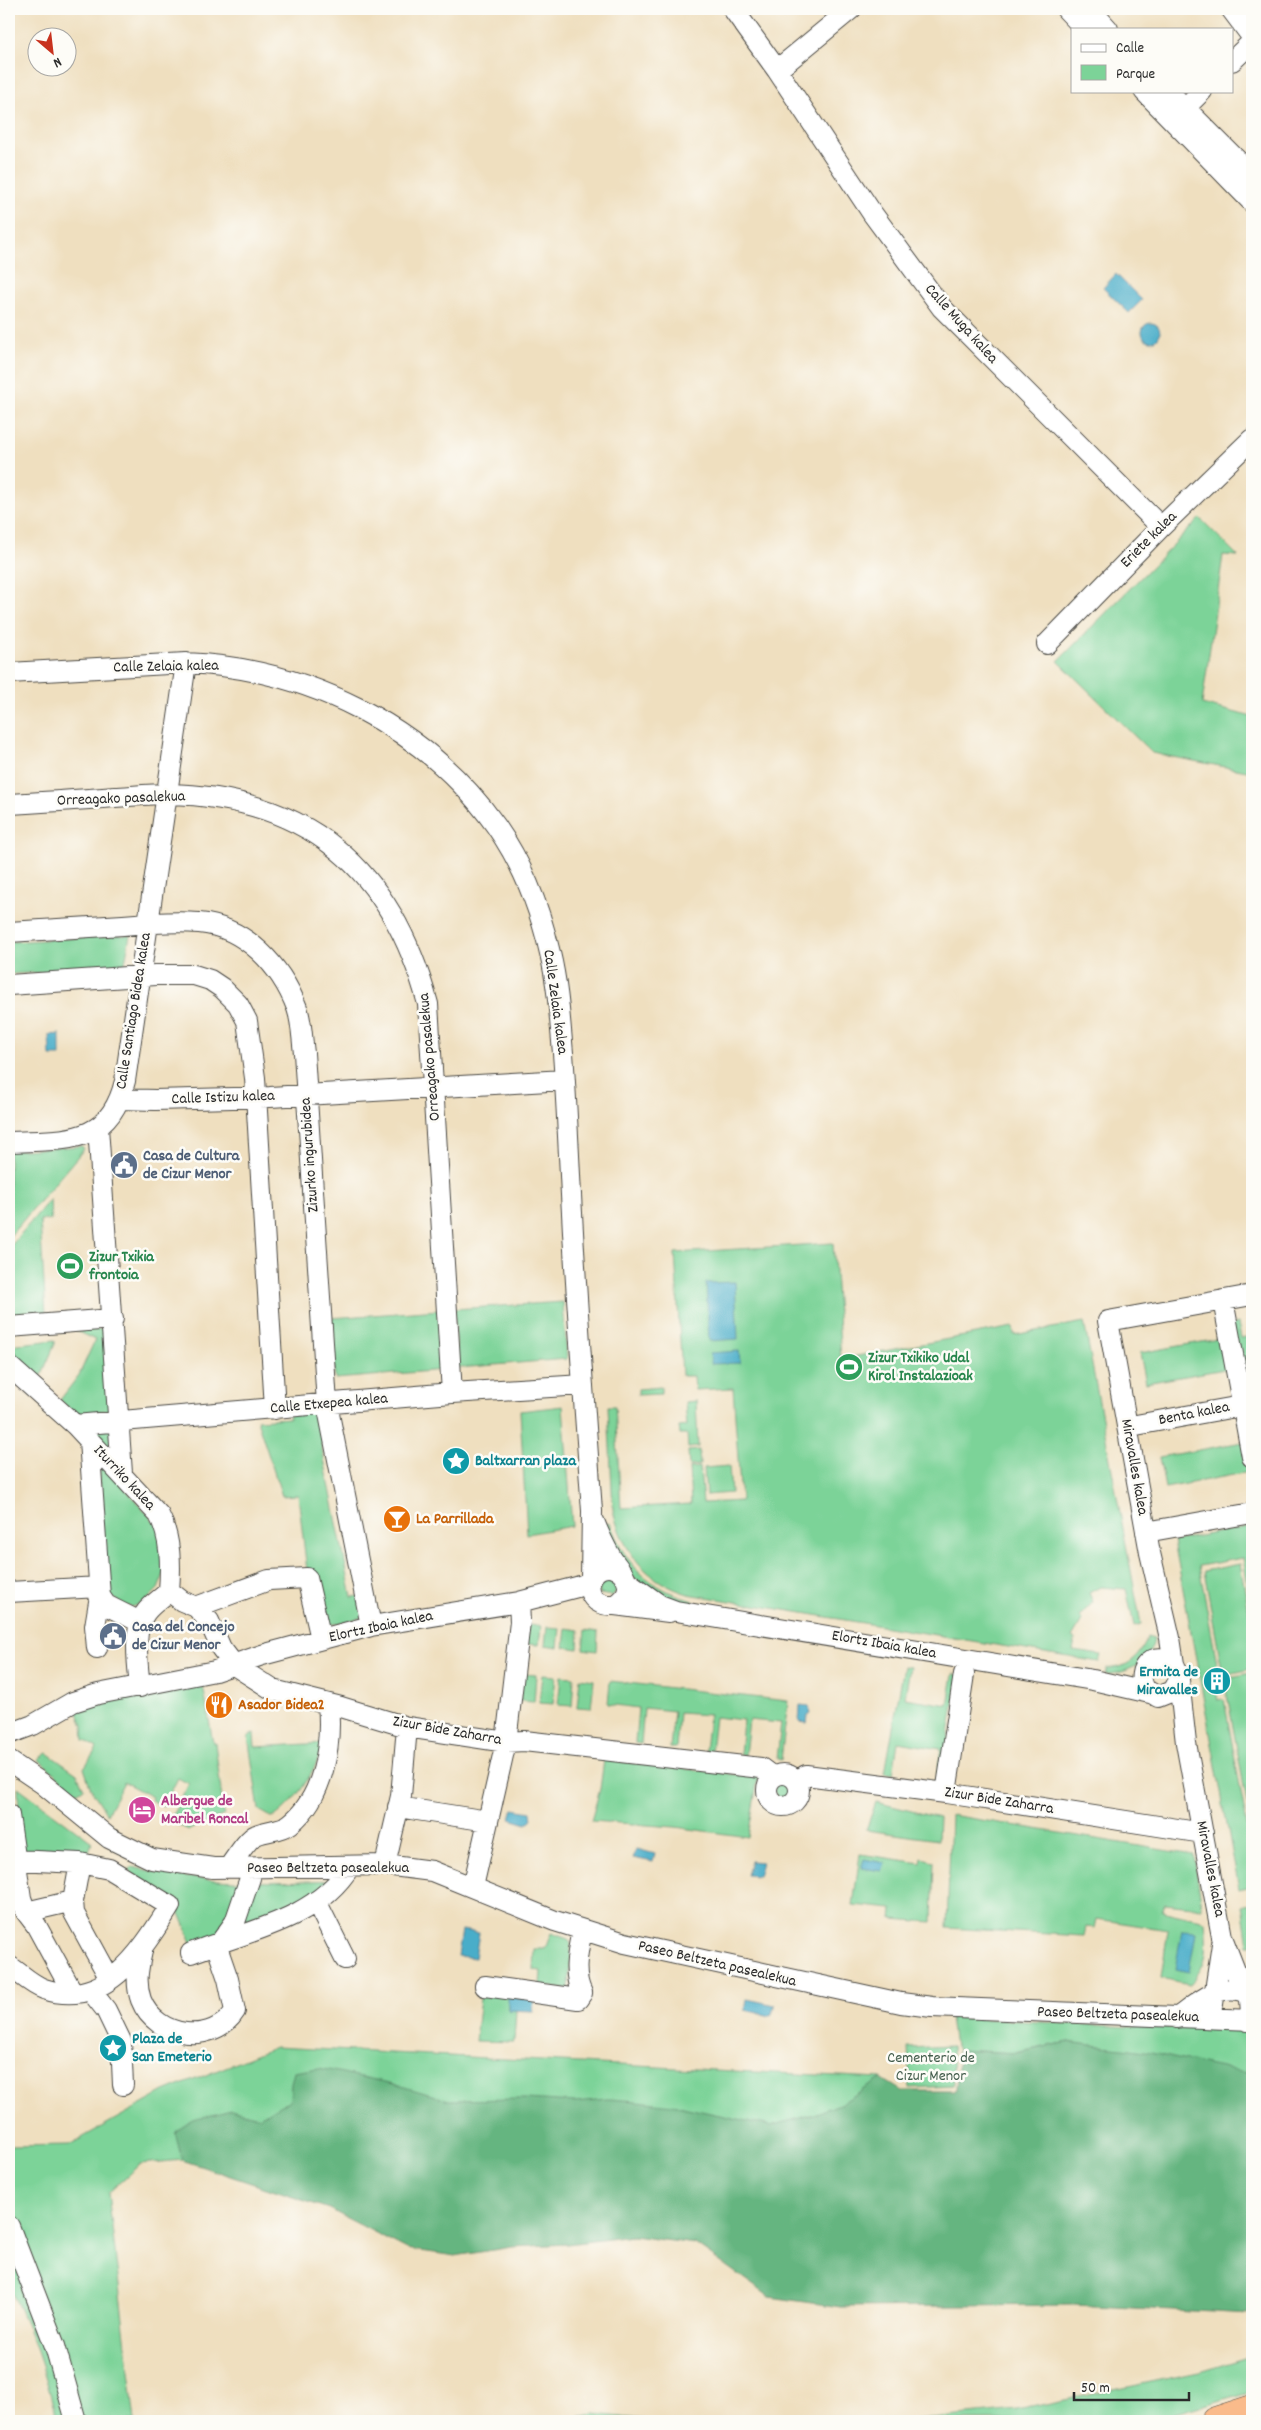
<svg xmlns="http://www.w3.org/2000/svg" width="1261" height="2430" font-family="Dekko,sans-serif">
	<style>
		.green { fill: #7cd398; stroke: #547f62 }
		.forest { fill: #65b580; stroke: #487056 }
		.water { fill: #4aadc9; stroke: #3a6c7a }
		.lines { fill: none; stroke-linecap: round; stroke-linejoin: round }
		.minor-casing { stroke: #484641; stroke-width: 22 }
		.highway-casing { stroke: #484641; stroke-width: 29 }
		.minor { stroke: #fff; stroke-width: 20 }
		.highway { stroke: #fabb8b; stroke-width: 28 }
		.labels { text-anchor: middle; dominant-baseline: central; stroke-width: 5; stroke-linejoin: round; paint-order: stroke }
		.street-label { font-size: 16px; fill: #2b2b2b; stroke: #fdfcf7 }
		.service-label { font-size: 16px; font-weight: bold; fill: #4e5e75; stroke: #fdfcf7; text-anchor: start }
		.leisure-label { font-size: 16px; font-weight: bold; fill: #27864d; stroke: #fdfcf7; text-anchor: start }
		.culture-label { font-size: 16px; font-weight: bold; fill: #0d838f; stroke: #fdfcf7; text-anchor: start }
		.food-label { font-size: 16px; font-weight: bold; fill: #c56008; stroke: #fdfcf7; text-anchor: start }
		.hotel-label { font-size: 16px; font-weight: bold; fill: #b23c85; stroke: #fdfcf7; text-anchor: start }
		.park-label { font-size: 16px; fill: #435d4c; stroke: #fdfcf7 }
	</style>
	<rect width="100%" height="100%" fill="#fdfcf7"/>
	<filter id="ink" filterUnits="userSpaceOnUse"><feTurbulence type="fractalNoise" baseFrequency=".02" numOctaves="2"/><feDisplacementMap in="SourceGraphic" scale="10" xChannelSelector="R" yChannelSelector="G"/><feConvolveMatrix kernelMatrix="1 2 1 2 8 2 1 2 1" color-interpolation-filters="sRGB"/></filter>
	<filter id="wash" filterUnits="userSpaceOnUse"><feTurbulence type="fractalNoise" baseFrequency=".0096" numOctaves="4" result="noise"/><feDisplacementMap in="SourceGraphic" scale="20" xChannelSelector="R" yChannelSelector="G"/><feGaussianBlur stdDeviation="1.12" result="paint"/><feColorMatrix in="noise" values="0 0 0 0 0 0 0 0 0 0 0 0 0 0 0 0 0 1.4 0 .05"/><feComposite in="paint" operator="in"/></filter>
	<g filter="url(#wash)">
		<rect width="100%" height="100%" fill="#efdfbf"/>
		<path class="green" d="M 1200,518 L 1238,556 L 1223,555 L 1202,704 L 1252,717 L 1252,772 L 1152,753 L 1058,661 Z
			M 130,935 L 124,968 L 9,974 L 9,942 Z
			M 82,1146 L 84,1149 L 9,1237 L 9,1151 Z
			M 50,1199 L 51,1220 L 40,1220 L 46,1315 L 9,1316 L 9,1248 Z
			M 833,1243 L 841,1359 L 1013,1327 L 1014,1335 L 1084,1322 L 1141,1624 L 1134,1626 L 1126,1589 L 1100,1587 L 1089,1593 L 1093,1602 L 1079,1617 L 1082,1620 L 1072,1637 L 1075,1639 L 1073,1651 L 1101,1655 L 1099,1662 L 688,1594 C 647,1582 622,1551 613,1510 L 608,1406 L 615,1406 L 621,1508 L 691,1504 L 689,1468 L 700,1467 L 703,1503 L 741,1501 L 733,1388 L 695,1390 L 694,1376 L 682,1376 L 675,1253 Z
			M 563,1302 L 567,1359 L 458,1368 L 454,1309 Z
			M 439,1310 L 443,1370 L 335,1379 L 331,1318 Z
			M 1238,1323 L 1241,1338 L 1252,1336 L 1252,1360 L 1245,1362 L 1248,1376 L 1241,1377 L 1231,1325 Z
			M 105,1329 L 110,1410 L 74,1414 L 60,1400 L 79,1375 L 95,1340 L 76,1331 Z
			M 1224,1338 L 1230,1368 L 1146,1383 L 1140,1353 Z
			M 55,1340 L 55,1344 L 39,1381 L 9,1353 L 9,1345 Z
			M 661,1387 L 661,1394 L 638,1395 L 638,1389 Z
			M 696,1401 L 698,1447 L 688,1448 L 687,1434 L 680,1434 L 679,1427 L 687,1426 L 685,1402 Z
			M 563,1406 L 572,1526 L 527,1534 L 520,1411 Z
			M 317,1411 L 324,1420 L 327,1441 L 321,1444 L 352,1597 L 360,1596 L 364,1617 L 329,1625 L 315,1573 L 307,1571 L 298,1495 L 282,1496 L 257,1420 L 289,1418 L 289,1414 Z
			M 115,1428 L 117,1457 L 89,1430 Z
			M 1243,1442 L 1249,1472 L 1165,1488 L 1159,1457 Z
			M 699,1450 L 700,1465 L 689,1466 L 688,1451 Z
			M 99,1459 L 160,1528 L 165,1572 L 158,1589 L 145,1602 L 132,1607 L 123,1606 L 105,1592 Z
			M 729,1466 L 731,1493 L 706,1495 L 704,1468 Z
			M 610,1523 C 626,1567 649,1587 693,1601 L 692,1605 C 670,1600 643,1590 628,1572 C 617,1558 610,1540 601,1525 Z
			M 1252,1526 L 1252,1608 L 1243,1558 L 1199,1566 L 1219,1674 L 1213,1675 L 1218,1700 L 1224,1699 L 1252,1853 L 1252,1886 L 1239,1889 L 1174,1541 Z
			M 1240,1564 L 1252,1628 L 1252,1669 L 1223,1675 L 1204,1571 Z
			M 613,1573 L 620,1587 L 612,1596 L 600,1594 L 597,1579 Z
			M 528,1625 L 541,1626 L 539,1645 L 526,1644 Z
			M 547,1627 L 560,1628 L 558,1647 L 545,1645 Z
			M 566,1628 L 579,1630 L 578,1649 L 564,1647 Z
			M 585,1630 L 598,1632 L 597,1651 L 583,1649 Z
			M 1147,1637 L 1154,1639 C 1151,1661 1127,1675 1105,1674 L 1107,1668 C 1126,1670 1143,1655 1147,1637 Z
			M 904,1666 L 910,1667 L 905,1698 L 948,1705 L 953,1674 L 959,1675 L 941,1781 L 936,1780 L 941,1749 L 898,1742 L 893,1774 L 885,1773 Z
			M 1252,1673 L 1252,1831 L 1224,1678 Z
			M 523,1674 L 536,1675 L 534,1702 L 520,1701 Z
			M 542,1675 L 556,1676 L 553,1704 L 539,1703 Z
			M 561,1676 L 574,1677 L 572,1706 L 558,1705 Z
			M 203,1678 L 206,1684 L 203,1685 L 213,1743 L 215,1743 L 224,1815 L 189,1830 L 169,1821 L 189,1784 L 178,1778 L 163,1807 L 151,1800 L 152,1797 L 124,1782 L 107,1814 L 91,1789 L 84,1768 L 97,1748 L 84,1740 L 83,1726 L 77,1710 Z
			M 580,1678 L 594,1680 L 591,1708 L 577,1707 Z
			M 610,1681 L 788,1701 L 781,1760 L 777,1759 L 781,1723 L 749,1720 L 745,1755 L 740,1755 L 743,1720 L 715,1717 L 711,1752 L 705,1751 L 709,1715 L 679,1713 L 676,1748 L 670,1748 L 674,1711 L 644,1708 L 641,1744 L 635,1743 L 638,1708 L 608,1704 Z
			M 254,1734 L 255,1747 L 325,1743 C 313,1773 300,1798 273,1818 L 259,1810 L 248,1736 Z
			M 47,1753 L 77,1774 L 84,1788 L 77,1793 L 38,1759 Z
			M 604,1760 L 758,1777 L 748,1837 L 675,1827 L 591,1821 L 600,1789 Z
			M774 1790a9 9 0 1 1 18 0a9 9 0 1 1-18 0Z
			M 18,1787 L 92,1842 L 87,1859 L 20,1853 Z
			M 876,1802 L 939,1818 L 938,1840 L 866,1830 Z
			M 951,1815 L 1194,1855 L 1202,1908 L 1165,1904 L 1162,1911 L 1205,1921 C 1207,1948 1210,1963 1189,1984 L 1161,1978 L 1168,1930 L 1097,1919 L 1095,1928 L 1086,1927 L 1084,1936 L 947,1928 Z
			M 860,1854 L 921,1863 L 922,1858 L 934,1861 L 932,1922 L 892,1919 L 893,1909 L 853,1905 Z
			M 133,1867 C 200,1884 267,1883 336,1880 L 288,1910 L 244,1924 L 193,1945 L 177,1906 L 129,1871 Z
			M 1252,1904 L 1252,1945 L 1248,1945 L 1242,1905 Z
			M 551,1933 L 568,1939 L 571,1944 L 569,1990 L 540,1985 L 541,1971 L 533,1970 L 534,1949 L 545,1949 Z
			M 481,1990 L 509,1994 L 508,2009 L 516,2010 L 514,2042 L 475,2041 Z
			M 950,2017 L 1129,2027 L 1252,2028 L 1252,2072 L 1233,2071 L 1068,2042 L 1016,2053 L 958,2050 L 953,2040 Z
			M 952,2046 L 953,2086 L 910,2088 L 908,2048 Z
			M 275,2047 C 477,2057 679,2069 881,2078 L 822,2133 L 284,2133 L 182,2160 L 140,2164 L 108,2193 L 135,2421 L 56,2421 C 50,2383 28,2321 9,2288 L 9,2146 L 69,2145 L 164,2092 Z
			M 1252,2356 L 1252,2391 L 1148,2421 L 910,2421 L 1017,2410 L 1199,2372 Z
			M 594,2414 L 658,2421 L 554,2421 Z"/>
		<path class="forest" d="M 1068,2042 C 1094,2046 1120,2047 1145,2051 C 1181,2057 1216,2070 1252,2072 L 1252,2314 L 1074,2305 L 841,2307 L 770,2297 L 695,2244 L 633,2236 L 567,2244 L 512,2247 L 455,2256 L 407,2249 L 329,2209 L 182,2160 L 175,2132 L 193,2120 L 231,2110 L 259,2117 L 290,2100 L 291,2084 L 294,2072 L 319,2068 L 394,2084 L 449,2100 L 525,2099 L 574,2102 L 607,2099 L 637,2101 L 673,2105 L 771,2126 L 814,2114 L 842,2103 L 881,2078 L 902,2091 L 956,2091 L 958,2050 L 1016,2053 Z"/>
		<path class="water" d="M 1116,274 L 1142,300 L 1129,313 L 1103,288 Z
			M1142 332a9 9 0 1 1 18 0a9 9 0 1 1-18 0Z
			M 60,1034 L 60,1056 L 50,1056 L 49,1035 Z
			M 735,1282 L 738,1339 L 709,1341 L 706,1283 Z
			M 739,1351 L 740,1363 L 711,1364 L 710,1353 Z
			M 800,1705 L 809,1706 L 811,1714 L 808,1716 L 807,1723 L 799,1722 Z
			M 513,1809 L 531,1812 L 532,1820 L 527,1824 L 510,1819 Z
			M 637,1849 L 655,1854 L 653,1862 L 633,1858 Z
			M 864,1859 L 885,1863 L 882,1871 L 861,1868 Z
			M 751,1861 L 762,1862 L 758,1876 L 747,1875 Z
			M 462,1930 L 479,1933 L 475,1958 L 458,1956 Z
			M 1182,1931 L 1196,1932 L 1189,1972 L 1175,1969 Z
			M 508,1997 L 534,1999 L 533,2011 L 508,2010 Z
			M 747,1999 L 775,2005 L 771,2016 L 745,2010 Z"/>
	</g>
	<g filter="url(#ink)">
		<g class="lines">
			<defs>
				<path id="minor" d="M 733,9 L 777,70 L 872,213 L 942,308 L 1161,527
					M 1066,9 L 1085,29
					M 1090,9 L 1108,29
					M 1231,9 L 1252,37
					M 1232,61 L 1252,42
					M 777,70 L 851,9
					M 1144,91 L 1252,202
					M 1168,91 L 1252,175
					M 1185,108 L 1202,91
					M 1047,644 L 1161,527 L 1252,439
					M 9,673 L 186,663 C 307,668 425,726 496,826 C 522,863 540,909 550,953 C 558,986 560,1020 563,1053 C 567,1106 569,1160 572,1213 C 577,1312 585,1412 592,1511 L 591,1578
					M 9,804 C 44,802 80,800 115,797 C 132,796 151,794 168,794 C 310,797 392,870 428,1004 L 452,1393
					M 9,932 C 47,930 85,927 123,925 C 148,923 173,921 199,923 C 246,927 281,966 297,1008 C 302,1022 302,1039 304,1053 L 327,1404 L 371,1626
					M 9,985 L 156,975 L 194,975 L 210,980 L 222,988 L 238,1004 L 247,1021 L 255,1078 L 275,1409
					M 121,1099 L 155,1100 L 270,1097 L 565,1080
					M 98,1127 L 122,1473
					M 9,1142 C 64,1139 109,1147 125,1081 L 186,663
					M 1223,1300 L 1252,1457
					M 9,1327 L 113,1319
					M 9,1366 L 75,1425 L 159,1515 C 171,1538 171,1565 169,1591
					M 75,1425 L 452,1393 L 583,1385
					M 1136,1425 L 1252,1404
					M 89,1440 L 100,1596 L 106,1605 L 140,1622
					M 594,1521 C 599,1534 604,1545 611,1557 C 622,1575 641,1587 615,1605 C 572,1608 590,1550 622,1572
					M 1146,1532 L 1252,1513
					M 628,1582 L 660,1605 L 676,1611 L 1093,1680 L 1150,1693
					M 169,1591 L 182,1601 L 196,1607 L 209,1621 L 221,1648 L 234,1665 L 273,1690 L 341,1707 L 407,1727 L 506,1742 L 524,1741 L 761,1768 L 773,1777
					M 9,1592 L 99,1587
					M 615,1605 L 669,1612
					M 196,1607 L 269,1580 L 307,1578 L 321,1639
					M 97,1648 L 95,1626 L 100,1596
					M 1174,1664 C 1155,1648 1133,1669 1145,1689 L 1158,1697 L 1173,1691 L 1179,1680 L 1179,1675 L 1174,1664 L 1170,1638 L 1150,1553 L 1108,1321 L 1252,1295
					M 1179,1680 L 1186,1743 L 1222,1937 L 1236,1973 L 1250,1999 L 1251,2014 L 1247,2021
					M 140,1687 C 138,1666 132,1629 146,1612 C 152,1604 162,1598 169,1591
					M 9,1734 L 33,1725 L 73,1702 L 98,1694 L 215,1671 L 262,1655 L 371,1626 L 519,1602 L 577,1587 L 590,1582
					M 9,1761 L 43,1784 L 109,1838 L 152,1859 L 213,1868 L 385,1865 L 432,1871 L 555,1921 L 625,1943 L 901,2003 L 932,2007 L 1252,2020
					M767 1790a16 16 0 1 1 32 0a16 16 0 1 1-32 0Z
					M 797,1781 L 806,1775 L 946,1793 L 1203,1833
					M 946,1793 L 964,1674
					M 398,1807 L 488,1821
					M 9,1815 L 21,1898 L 26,1912 L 36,1925 L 73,1993
					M 80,1863 L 73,1901 L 74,1913 L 110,1979
					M 385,1865 L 401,1796 L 407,1727
					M 229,1867 C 235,1859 248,1838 256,1835 C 267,1830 281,1831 290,1824 C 324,1797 332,1745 328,1704
					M 473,1887 L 506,1742 L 520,1622 L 519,1602
					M 316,1901 L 345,1959
					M 26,1912 L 73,1901
					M 142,1951 C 138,1969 135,1983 141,2000 C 156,2039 214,2045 235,2011 L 228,1979 L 217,1947 L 235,1922 L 250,1878
					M 191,1953 C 247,1931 317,1920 350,1866
					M 9,1966 C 20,1973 32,1985 44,1989 C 106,2010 142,1950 170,1906 L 109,1869 L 80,1863 L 15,1860
					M 485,1986 L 578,1999 L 582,1993 C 572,1973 578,1951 582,1930
					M 91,1991 L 106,2010 L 121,2041 L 123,2085
					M 1213,2004 L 1222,1944
					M 1177,2018 C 1201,2000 1221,1980 1252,1994
					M 9,2226 L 55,2346 L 76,2421"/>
				<path id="highway" d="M 1215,2421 L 1252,2409"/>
			</defs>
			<use href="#minor" class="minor-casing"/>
			<use href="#highway" class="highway-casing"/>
			<use href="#minor" class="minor"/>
			<use href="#highway" class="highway"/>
		</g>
	</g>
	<defs>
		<symbol id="civic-disc" viewBox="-11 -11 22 22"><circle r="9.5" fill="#5c6f8a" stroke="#fdfcf7"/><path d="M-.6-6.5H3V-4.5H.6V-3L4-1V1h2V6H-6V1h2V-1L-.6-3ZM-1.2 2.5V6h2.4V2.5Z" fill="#fff"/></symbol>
		<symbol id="stadium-disc" viewBox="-11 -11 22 22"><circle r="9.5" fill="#2e9e5b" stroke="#fdfcf7"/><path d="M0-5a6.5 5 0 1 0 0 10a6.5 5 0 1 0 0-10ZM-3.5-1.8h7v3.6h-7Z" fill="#fff"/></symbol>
		<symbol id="sight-disc" viewBox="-11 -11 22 22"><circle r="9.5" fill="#0f9aa8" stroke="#fdfcf7"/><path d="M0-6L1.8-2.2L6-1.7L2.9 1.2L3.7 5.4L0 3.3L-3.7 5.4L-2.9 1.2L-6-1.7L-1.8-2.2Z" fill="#fff"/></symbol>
		<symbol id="bar-disc" viewBox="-11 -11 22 22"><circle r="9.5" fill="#e8710a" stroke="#fdfcf7"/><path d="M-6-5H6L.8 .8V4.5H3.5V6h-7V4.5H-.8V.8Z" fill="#fff"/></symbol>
		<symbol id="building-disc" viewBox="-11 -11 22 22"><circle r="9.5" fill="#0f9aa8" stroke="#fdfcf7"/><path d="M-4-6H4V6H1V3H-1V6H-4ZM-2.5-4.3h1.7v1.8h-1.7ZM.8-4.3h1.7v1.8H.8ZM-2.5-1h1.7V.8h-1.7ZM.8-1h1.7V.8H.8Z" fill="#fff"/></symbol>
		<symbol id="restaurant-disc" viewBox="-11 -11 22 22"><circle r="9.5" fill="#e8710a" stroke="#fdfcf7"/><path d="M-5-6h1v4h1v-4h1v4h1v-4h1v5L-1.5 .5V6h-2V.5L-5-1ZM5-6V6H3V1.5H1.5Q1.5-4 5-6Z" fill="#fff"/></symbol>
		<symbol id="hotel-disc" viewBox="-11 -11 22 22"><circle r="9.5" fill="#d1479c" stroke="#fdfcf7"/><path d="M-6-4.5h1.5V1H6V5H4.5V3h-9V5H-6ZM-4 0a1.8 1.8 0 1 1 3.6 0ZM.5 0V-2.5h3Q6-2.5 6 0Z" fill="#fff"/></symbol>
	</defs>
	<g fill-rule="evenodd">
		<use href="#civic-disc" x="108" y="1149" width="32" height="32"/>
		<use href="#stadium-disc" x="54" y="1250" width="32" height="32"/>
		<use href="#stadium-disc" x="833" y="1351" width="32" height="32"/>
		<use href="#sight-disc" x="440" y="1445" width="32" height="32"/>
		<use href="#bar-disc" x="381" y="1503" width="32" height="32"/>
		<use href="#civic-disc" x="97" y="1620" width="32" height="32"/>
		<use href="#building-disc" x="1201" y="1665" width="32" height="32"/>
		<use href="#restaurant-disc" x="203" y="1689" width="32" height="32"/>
		<use href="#hotel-disc" x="126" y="1794" width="32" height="32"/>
		<use href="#sight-disc" x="97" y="2032" width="32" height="32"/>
	</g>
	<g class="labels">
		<g class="street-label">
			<text transform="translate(961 324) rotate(48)">Calle Muga kalea</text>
			<text transform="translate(1149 540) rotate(-45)">Eriete kalea</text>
			<text transform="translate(166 667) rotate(-1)">Calle Zelaia kalea</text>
			<text transform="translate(121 799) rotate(-2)">Orreagako pasalekua</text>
			<text transform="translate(555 1002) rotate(82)">Calle Zelaia kalea</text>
			<text transform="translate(134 1011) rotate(-81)">Calle Santiago Bidea kalea</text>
			<text transform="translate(430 1057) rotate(-95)">Orreagako pasalekua</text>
			<text transform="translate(223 1098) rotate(-2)">Calle Istizu kalea</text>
			<text transform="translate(310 1155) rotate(-94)">Zizurko ingurubidea</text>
			<text transform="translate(329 1404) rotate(-5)">Calle Etxepea kalea</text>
			<text transform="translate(1194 1414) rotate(-11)">Benta kalea</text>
			<text transform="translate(1134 1467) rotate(80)">Miravalles kalea</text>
			<text transform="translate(124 1478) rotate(47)">Iturriko kalea</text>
			<text transform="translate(381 1627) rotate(-12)">Elortz Ibaia kalea</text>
			<text transform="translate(884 1645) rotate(10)">Elortz Ibaia kalea</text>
			<text transform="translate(447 1731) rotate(10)">Zizur Bide Zaharra</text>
			<text transform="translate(999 1801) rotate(9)">Zizur Bide Zaharra</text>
			<text x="328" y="1868">Paseo Beltzeta pasealekua</text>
			<text transform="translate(1210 1869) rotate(79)">Miravalles kalea</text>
			<text transform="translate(717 1964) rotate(13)">Paseo Beltzeta pasealekua</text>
			<text transform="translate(1118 2015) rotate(2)">Paseo Beltzeta pasealekua</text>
		</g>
		<g class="service-label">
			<text x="143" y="1156">Casa de Cultura<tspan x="143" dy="18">de Cizur Menor</tspan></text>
			<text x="132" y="1627">Casa del Concejo<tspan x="132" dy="18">de Cizur Menor</tspan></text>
		</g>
		<g class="leisure-label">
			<text x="89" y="1257">Zizur Txikia<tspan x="89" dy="18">frontoia</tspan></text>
			<text x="868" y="1358">Zizur Txikiko Udal<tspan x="868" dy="18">Kirol Instalazioak</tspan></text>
		</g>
		<g class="culture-label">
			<text x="475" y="1461">Baltxarran plaza</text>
			<text x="1198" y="1672" text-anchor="end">Ermita de<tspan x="1198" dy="18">Miravalles</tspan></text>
			<text x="132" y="2039">Plaza de<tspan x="132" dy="18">San Emeterio</tspan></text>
		</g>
		<g class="food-label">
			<text x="416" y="1519">La Parrillada</text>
			<text x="238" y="1705">Asador Bidea2</text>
		</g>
		<g class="hotel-label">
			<text x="161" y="1801">Albergue de<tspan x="161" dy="18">Maribel Roncal</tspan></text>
		</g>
		<g class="park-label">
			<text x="931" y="2058">Cementerio de<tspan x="931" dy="18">Cizur Menor</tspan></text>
		</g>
	</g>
	<rect width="1261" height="2430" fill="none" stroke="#fdfcf7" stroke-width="30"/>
	<rect x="1071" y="28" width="162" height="65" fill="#fdfcf7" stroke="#a9a8a5"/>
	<rect x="1081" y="44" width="25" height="8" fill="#ffffff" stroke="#a9a8a5"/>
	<text x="1116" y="52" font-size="15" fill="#2b2b2b">Calle</text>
	<rect x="1081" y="65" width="25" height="15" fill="#7cd398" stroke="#a9a8a5"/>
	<text x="1116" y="78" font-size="15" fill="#2b2b2b">Parque</text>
	<g transform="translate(52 52) rotate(152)"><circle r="24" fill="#fdfcf7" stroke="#a9a8a5"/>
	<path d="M0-4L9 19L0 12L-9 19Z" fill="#c8321e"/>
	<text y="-8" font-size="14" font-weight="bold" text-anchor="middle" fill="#2b2b2b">N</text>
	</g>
	<path d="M1074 2392v8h115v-8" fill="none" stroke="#2b2b2b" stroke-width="2.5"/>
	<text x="1081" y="2392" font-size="15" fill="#2b2b2b" stroke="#fdfcf7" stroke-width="4" paint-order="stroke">50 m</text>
</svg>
